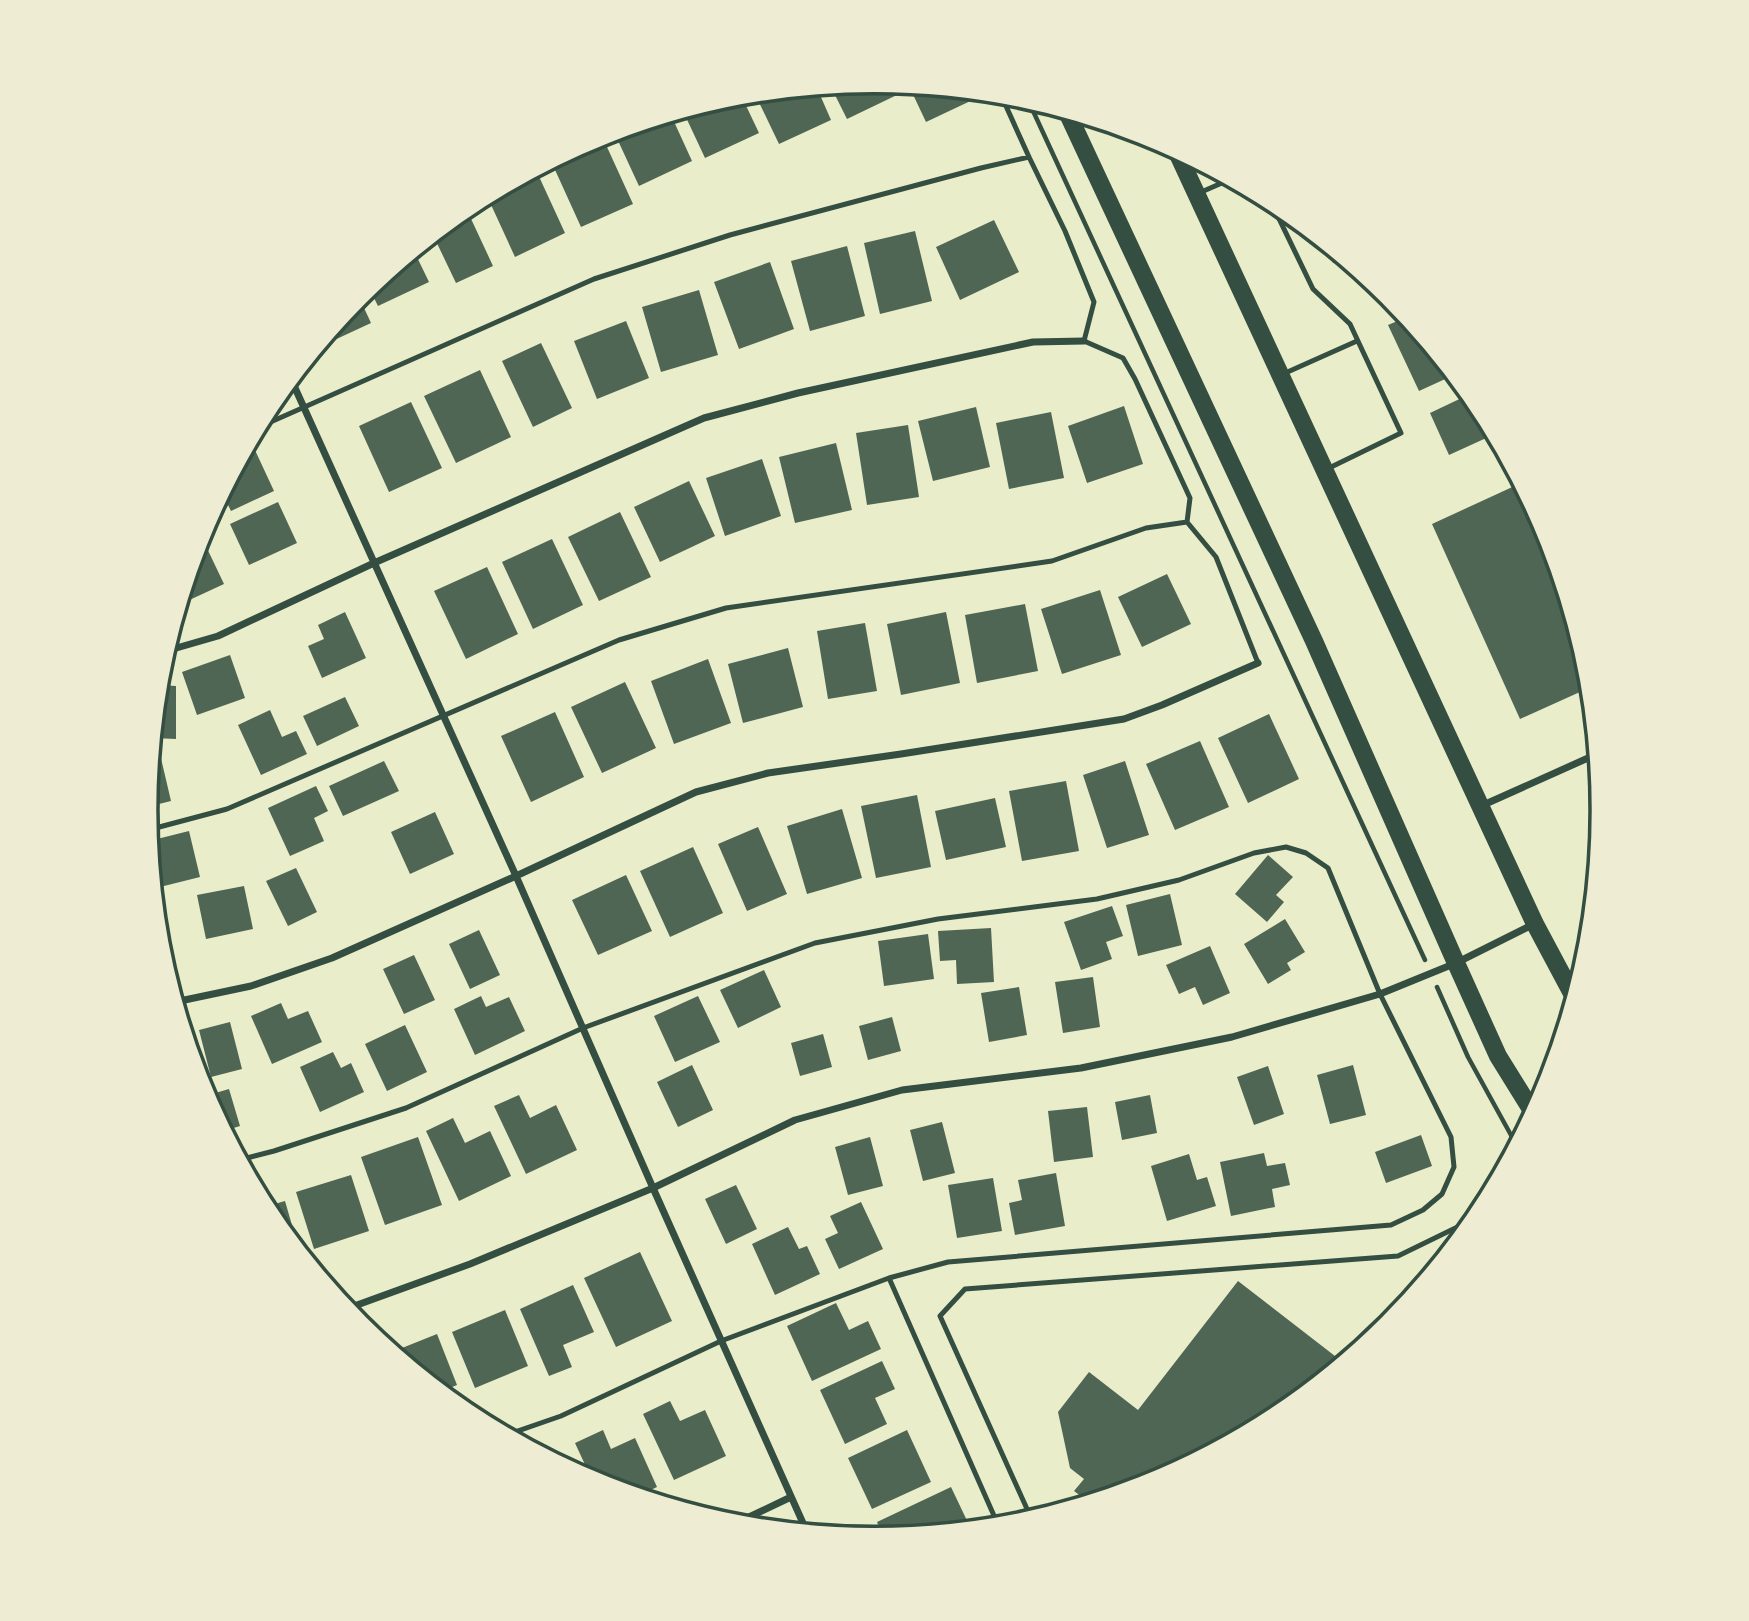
<svg xmlns="http://www.w3.org/2000/svg" width="1749" height="1621" font-family="'PT Sans Narrow',sans-serif">
	<style>
		.building { fill: #4f6655 }
		.lines { fill: none; stroke-linecap: round; stroke-linejoin: round }
		.path { stroke: #344e41; stroke-width: 4.5 }
		.service { stroke: #344e41; stroke-width: 5 }
		.minor { stroke: #344e41; stroke-width: 7 }
		.primary { stroke: #344e41; stroke-width: 18 }
		.rim { fill: none; stroke: #344e41; stroke-width: 3.5 }
	</style>
	<rect width="100%" height="100%" fill="#e9edc9"/>
	<path class="building" d="M 875,82 L 894,84 L 899,94 L 847,119 L 831,87 Z
		M 909,86 L 979,93 L 981,96 L 926,122 Z
		M 817,88 L 831,120 L 779,144 L 755,94 Z
		M 741,95 L 759,133 L 705,158 L 683,111 L 733,96 Z
		M 671,115 L 692,161 L 639,186 L 614,132 Z
		M 602,136 L 633,204 L 581,227 L 551,161 Z
		M 536,170 L 565,233 L 515,257 L 487,196 Z
		M 466,208 L 493,266 L 456,283 L 433,235 Z
		M 994,220 L 1019,272 L 960,300 L 936,247 Z
		M 915,231 L 932,301 L 880,314 L 864,243 Z
		M 1322,240 L 1343,258 L 1333,263 Z
		M 847,246 L 865,316 L 810,331 L 791,261 Z
		M 414,251 L 429,282 L 378,306 L 369,288 Z
		M 770,262 L 794,329 L 739,349 L 714,282 Z
		M 699,290 L 718,355 L 661,372 L 642,307 Z
		M 359,297 L 371,323 L 315,349 Z
		M 1407,317 L 1454,375 L 1419,391 L 1388,325 Z
		M 626,321 L 649,378 L 597,399 L 574,341 Z
		M 541,343 L 572,408 L 533,427 L 502,361 Z
		M 480,370 L 511,437 L 456,463 L 424,396 Z
		M 1470,394 L 1480,406 L 1495,434 L 1449,455 L 1430,413 Z
		M 411,402 L 442,468 L 389,492 L 359,426 Z
		M 1124,406 L 1143,464 L 1087,483 L 1068,426 Z
		M 976,407 L 990,467 L 933,481 L 918,421 Z
		M 1051,412 L 1064,478 L 1009,489 L 996,423 Z
		M 908,425 L 919,497 L 867,505 L 856,433 Z
		M 836,443 L 852,510 L 795,523 L 779,457 Z
		M 254,448 L 274,491 L 231,511 L 222,493 L 244,453 Z
		M 762,459 L 781,516 L 725,536 L 706,478 Z
		M 689,481 L 715,536 L 660,562 L 634,507 Z
		M 1521,483 L 1547,532 L 1589,669 L 1591,687 L 1520,719 L 1432,524 Z
		M 278,502 L 297,543 L 249,565 L 230,524 Z
		M 620,512 L 651,577 L 599,601 L 568,537 Z
		M 552,539 L 583,605 L 533,629 L 502,562 Z
		M 204,542 L 224,584 L 183,603 L 181,599 L 198,545 Z
		M 487,567 L 518,634 L 466,659 L 434,591 Z
		M 1167,574 L 1191,624 L 1142,647 L 1118,597 Z
		M 1100,590 L 1121,655 L 1062,674 L 1041,609 Z
		M 1025,604 L 1038,671 L 977,683 L 965,615 Z
		M 345,612 L 366,658 L 322,678 L 308,646 L 324,639 L 318,625 Z
		M 946,612 L 960,683 L 901,695 L 887,624 Z
		M 865,623 L 877,691 L 828,699 L 817,631 Z
		M 788,648 L 803,707 L 743,723 L 728,664 Z
		M 230,655 L 245,698 L 197,715 L 182,672 Z
		M 708,659 L 731,723 L 674,744 L 651,681 Z
		M 625,682 L 656,748 L 602,773 L 571,707 Z
		M 159,685 L 176,686 L 176,739 L 153,738 Z
		M 345,697 L 359,726 L 317,746 L 303,716 Z
		M 270,710 L 282,737 L 296,731 L 307,754 L 261,775 L 238,725 Z
		M 555,712 L 584,777 L 531,802 L 501,736 Z
		M 1269,714 L 1299,779 L 1248,803 L 1218,738 Z
		M 1200,741 L 1229,807 L 1175,830 L 1146,764 Z
		M 160,754 L 171,801 L 147,807 L 152,756 Z
		M 384,761 L 399,791 L 343,816 L 329,786 Z
		M 1125,761 L 1149,835 L 1107,848 L 1083,775 Z
		M 1066,781 L 1079,851 L 1022,861 L 1009,791 Z
		M 316,786 L 328,811 L 314,818 L 324,841 L 290,856 L 268,808 Z
		M 917,795 L 931,867 L 876,878 L 861,806 Z
		M 995,798 L 1006,847 L 946,860 L 935,811 Z
		M 842,809 L 862,878 L 807,894 L 787,826 Z
		M 435,812 L 454,854 L 410,874 L 391,832 Z
		M 758,827 L 787,894 L 747,911 L 718,844 Z
		M 189,831 L 200,877 L 156,888 L 152,871 L 149,841 Z
		M 693,847 L 723,913 L 670,937 L 640,871 Z
		M 1268,855 L 1293,877 L 1276,895 L 1284,902 L 1267,922 L 1235,894 Z
		M 296,868 L 317,912 L 288,926 L 266,881 Z
		M 626,875 L 652,931 L 598,955 L 572,900 Z
		M 244,886 L 253,929 L 206,939 L 197,895 Z
		M 1170,894 L 1182,945 L 1138,956 L 1126,905 Z
		M 1112,906 L 1123,936 L 1106,942 L 1112,959 L 1081,970 L 1064,922 Z
		M 1285,919 L 1305,952 L 1287,963 L 1291,970 L 1268,984 L 1244,944 Z
		M 991,928 L 994,982 L 957,984 L 956,960 L 940,961 L 938,931 Z
		M 479,930 L 500,975 L 470,989 L 449,944 Z
		M 928,934 L 934,979 L 884,986 L 878,941 Z
		M 1210,946 L 1230,993 L 1203,1005 L 1195,987 L 1179,994 L 1166,965 Z
		M 414,955 L 435,1000 L 404,1014 L 383,969 Z
		M 764,970 L 781,1007 L 738,1028 L 720,990 Z
		M 1093,977 L 1100,1027 L 1063,1033 L 1055,982 Z
		M 1019,987 L 1027,1035 L 989,1042 L 981,993 Z
		M 481,996 L 486,1007 L 509,997 L 525,1031 L 475,1055 L 454,1009 Z
		M 698,996 L 720,1042 L 675,1062 L 654,1016 Z
		M 281,1003 L 288,1019 L 308,1011 L 322,1042 L 272,1064 L 251,1016 Z
		M 892,1017 L 901,1051 L 868,1060 L 859,1026 Z
		M 230,1022 L 242,1069 L 211,1077 L 199,1030 Z
		M 405,1025 L 427,1072 L 387,1091 L 365,1044 Z
		M 823,1034 L 832,1067 L 800,1076 L 791,1043 Z
		M 333,1052 L 341,1068 L 351,1063 L 364,1092 L 320,1112 L 300,1067 Z
		M 692,1065 L 713,1110 L 678,1127 L 657,1082 Z
		M 1353,1065 L 1366,1115 L 1330,1124 L 1317,1075 Z
		M 1268,1066 L 1284,1114 L 1254,1125 L 1237,1077 Z
		M 229,1089 L 240,1126 L 224,1131 L 205,1096 Z
		M 519,1095 L 530,1118 L 556,1105 L 577,1150 L 526,1174 L 494,1106 Z
		M 1150,1095 L 1157,1133 L 1122,1140 L 1115,1102 Z
		M 1087,1107 L 1093,1157 L 1054,1162 L 1048,1111 Z
		M 453,1118 L 465,1143 L 490,1131 L 511,1176 L 459,1201 L 426,1131 Z
		M 942,1122 L 955,1173 L 923,1181 L 910,1130 Z
		M 1421,1135 L 1432,1166 L 1386,1183 L 1375,1152 Z
		M 418,1137 L 442,1205 L 385,1225 L 361,1157 Z
		M 870,1137 L 883,1186 L 848,1195 L 835,1147 Z
		M 1264,1153 L 1267,1166 L 1285,1163 L 1290,1185 L 1272,1189 L 1275,1207 L 1231,1216 L 1220,1162 Z
		M 1189,1154 L 1197,1180 L 1207,1177 L 1216,1206 L 1167,1221 L 1151,1166 Z
		M 1056,1173 L 1065,1226 L 1015,1235 L 1009,1203 L 1022,1200 L 1018,1180 Z
		M 351,1175 L 369,1231 L 314,1249 L 296,1192 Z
		M 993,1178 L 1002,1231 L 957,1238 L 948,1185 Z
		M 736,1185 L 757,1229 L 726,1244 L 705,1199 Z
		M 285,1201 L 298,1246 L 295,1247 L 269,1215 L 264,1207 Z
		M 861,1202 L 883,1249 L 839,1269 L 825,1239 L 838,1233 L 830,1216 Z
		M 788,1227 L 799,1249 L 807,1246 L 820,1274 L 775,1295 L 752,1244 Z
		M 640,1252 L 672,1321 L 616,1347 L 584,1278 Z
		M 1238,1281 L 1344,1363 L 1279,1416 L 1153,1483 L 1090,1503 L 1074,1491 L 1084,1479 L 1070,1468 L 1058,1412 L 1089,1372 L 1138,1410 Z
		M 573,1285 L 594,1332 L 563,1345 L 572,1367 L 549,1376 L 520,1309 Z
		M 836,1303 L 849,1330 L 868,1321 L 881,1349 L 812,1381 L 787,1326 Z
		M 505,1310 L 528,1366 L 475,1388 L 452,1332 Z
		M 437,1334 L 457,1385 L 440,1392 L 392,1352 Z
		M 882,1361 L 895,1389 L 875,1398 L 887,1424 L 845,1444 L 820,1390 Z
		M 670,1401 L 680,1421 L 705,1410 L 726,1456 L 674,1480 L 643,1414 Z
		M 603,1430 L 611,1449 L 635,1438 L 657,1487 L 638,1496 L 593,1482 L 575,1443 Z
		M 907,1430 L 931,1482 L 872,1509 L 848,1458 Z
		M 951,1487 L 971,1529 L 884,1538 L 877,1522 Z"/>
	<g class="lines">
		<path class="path" d="M 1028,100 L 1425,960
			M 1437,987 L 1468,1057 L 1517,1146"/>
		<path class="service" d="M 1001,95 L 1029,157
			M 1199,193 L 1231,179
			M 1270,200 L 1313,289 L 1350,324 L 1401,433 L 1327,469
			M 1283,374 L 1357,341
			M 257,428 L 594,279 L 730,235 L 981,168 L 1029,157 L 1065,231 L 1094,302 L 1084,341 L 1123,358 L 1135,379 L 1190,498 L 1187,522
			M 148,830 L 227,809 L 619,640 L 726,608 L 1052,561 L 1146,528 L 1187,522 L 1216,557 L 1258,663
			M 239,1160 L 274,1151 L 406,1108 L 583,1028 L 815,943 L 938,919 L 1097,899 L 1179,880 L 1254,853 L 1286,847 L 1306,853 L 1328,868 L 1380,994 L 1451,1137 L 1454,1167 L 1442,1194 L 1423,1210 L 1391,1225 L 948,1262 L 889,1278 L 721,1341 L 561,1416 L 506,1435
			M 889,1278 L 999,1527
			M 1032,1520 L 940,1316 L 965,1289 L 1398,1256 L 1478,1217"/>
		<path class="minor" d="M 291,379 L 516,876 L 653,1188 L 807,1532
			M 166,651 L 218,636 L 374,563 L 704,418 L 798,393 L 1033,342 L 1084,341
			M 1481,806 L 1597,754
			M 175,1002 L 251,986 L 332,958 L 516,876 L 696,792 L 768,773 L 901,754 L 1124,719 L 1162,705 L 1258,663
			M 346,1309 L 470,1264 L 653,1188 L 795,1120 L 902,1090 L 1081,1068 L 1232,1037 L 1380,994 L 1456,963 L 1534,924
			M 732,1525 L 791,1497"/>
		<path class="primary" d="M 1067,112 L 1314,641 L 1456,963 L 1498,1056 L 1534,1114
			M 1176,150 L 1535,924 L 1575,999"/>
	</g>
	<path d="M0 0H1749V1621H0ZM158 810a716 716 0 1 1 1432 0a716 716 0 1 1-1432 0Z" fill="#eeecd3" fill-rule="evenodd"/>
	<path class="rim" d="M158 810a716 716 0 1 1 1432 0a716 716 0 1 1-1432 0Z"/>
</svg>
